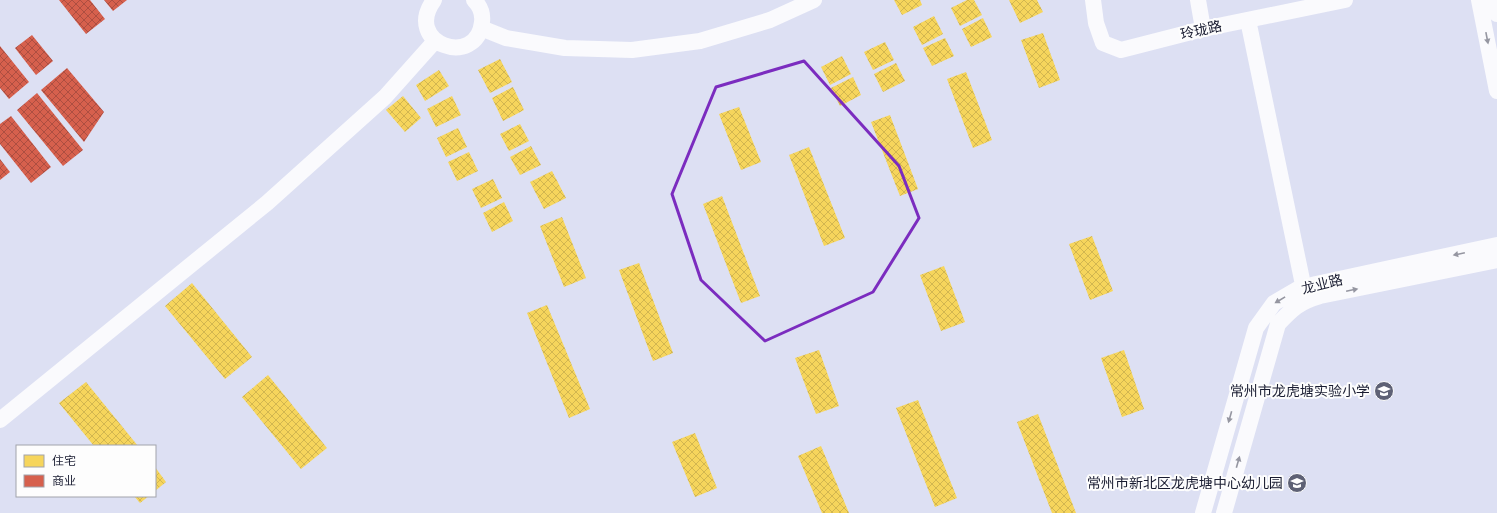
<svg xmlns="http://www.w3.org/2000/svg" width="1497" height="513" font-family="'Crimson Pro','Noto Sans SC',serif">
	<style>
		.homes { fill: url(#homes-cross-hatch) }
		.shops { fill: url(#shops-cross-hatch) }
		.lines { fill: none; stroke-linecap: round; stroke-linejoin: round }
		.minor { stroke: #fafafd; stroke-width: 16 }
		.oneway { fill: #9596a1 }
		.marked { fill: none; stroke: #7b2cbf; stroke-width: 3; stroke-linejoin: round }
		.labels { text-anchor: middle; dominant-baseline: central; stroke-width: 4; stroke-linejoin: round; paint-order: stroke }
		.street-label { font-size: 14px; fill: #191c31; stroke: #fdfdfd }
		.poi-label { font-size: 14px; fill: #191c31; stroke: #fdfdfd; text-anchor: end }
	</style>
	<defs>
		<pattern id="homes-cross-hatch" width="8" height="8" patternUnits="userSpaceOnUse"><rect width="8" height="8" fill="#f6d55c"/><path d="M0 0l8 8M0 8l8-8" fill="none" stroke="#d2b650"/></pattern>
		<pattern id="shops-cross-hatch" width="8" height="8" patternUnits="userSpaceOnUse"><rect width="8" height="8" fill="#d6604d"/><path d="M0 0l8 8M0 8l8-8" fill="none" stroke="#ad4e41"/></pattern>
	</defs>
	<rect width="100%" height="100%" fill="#dde0f3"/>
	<path class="homes" d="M 894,0 L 920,0 L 922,5 L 902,15 Z
		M 967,0 L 974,0 L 982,15 L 960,26 L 951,8 Z
		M 1009,0 L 1037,0 L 1043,12 L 1020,23 Z
		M 934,16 L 943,34 L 922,45 L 913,27 Z
		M 983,18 L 992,37 L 971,47 L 962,29 Z
		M 1043,33 L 1060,80 L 1039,88 L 1021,40 Z
		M 945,38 L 954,56 L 932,66 L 923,48 Z
		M 885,42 L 894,60 L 873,70 L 864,52 Z
		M 842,56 L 851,74 L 830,85 L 821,67 Z
		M 500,59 L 512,82 L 490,93 L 478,70 Z
		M 896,63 L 905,81 L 883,92 L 874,74 Z
		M 439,70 L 449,86 L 425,101 L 416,85 Z
		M 966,72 L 992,140 L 973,148 L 947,79 Z
		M 853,77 L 861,95 L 840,106 L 831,88 Z
		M 513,87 L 524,110 L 503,121 L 492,98 Z
		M 403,96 L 421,118 L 405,132 L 386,110 Z
		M 452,96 L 461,115 L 436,127 L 427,109 Z
		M 739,107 L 761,162 L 741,170 L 719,114 Z
		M 890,115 L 918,189 L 900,196 L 871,122 Z
		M 520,124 L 529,141 L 509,151 L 500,134 Z
		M 458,128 L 467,147 L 446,157 L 437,138 Z
		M 531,146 L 541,165 L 520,175 L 510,157 Z
		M 809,147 L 845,238 L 824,246 L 789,155 Z
		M 469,152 L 478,171 L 457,181 L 448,162 Z
		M 552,171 L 566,198 L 544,209 L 530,182 Z
		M 493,179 L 502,198 L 481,208 L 472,189 Z
		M 722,196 L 760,296 L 741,303 L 703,204 Z
		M 504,202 L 513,221 L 492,232 L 483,213 Z
		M 562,217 L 586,278 L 564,287 L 540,226 Z
		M 1092,236 L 1113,291 L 1090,300 L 1069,244 Z
		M 639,263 L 673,353 L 653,361 L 619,270 Z
		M 944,266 L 965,322 L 941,331 L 920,275 Z
		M 192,283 L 252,357 L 225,379 L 165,306 Z
		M 547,305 L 590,409 L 569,418 L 527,313 Z
		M 819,350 L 839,406 L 816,414 L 795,358 Z
		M 1124,350 L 1144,409 L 1122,417 L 1101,358 Z
		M 268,375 L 327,448 L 301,469 L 242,397 Z
		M 86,382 L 138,446 L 94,446 L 59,403 Z
		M 918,400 L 957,498 L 935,507 L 896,408 Z
		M 1038,414 L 1076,513 L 1052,513 L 1017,422 Z
		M 695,433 L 717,488 L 695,497 L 672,442 Z
		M 821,446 L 849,513 L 822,513 L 798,456 Z
		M 155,467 L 166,482 L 155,491 Z
		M 134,496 L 149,496 L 140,503 Z"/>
	<path class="shops" d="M 59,0 L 90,0 L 105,19 L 86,34 Z
		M 104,0 L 127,0 L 113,11 Z
		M 32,35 L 53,61 L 36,75 L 15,48 Z
		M 0,46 L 29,82 L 9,99 L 0,88 Z
		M 67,68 L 104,112 L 84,142 L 41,90 Z
		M 37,93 L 83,150 L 63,166 L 17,110 Z
		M 11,116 L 51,167 L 31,183 L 0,144 L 0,124 Z
		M 0,159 L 10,172 L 0,180 Z"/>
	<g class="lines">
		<path class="minor" d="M 434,0 C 402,44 477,69 482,22 C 483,14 480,6 474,0
			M 1093,0 L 1096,23 L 1103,43 L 1121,50 L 1203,29 L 1345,0
			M 1198,0 L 1203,29
			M 1479,0 L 1497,91
			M 1494,0 L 1497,14
			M 1248,20 L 1306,299
			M 481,28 L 506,38 L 565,48 L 632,50 L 700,41 L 770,20 L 814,0
			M 0,420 L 267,203 L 385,97 L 435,41
			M 1203,513 L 1256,328 L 1274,303 L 1298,289 L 1316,284 L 1497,245
			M 1224,513 L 1278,324 C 1292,309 1299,302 1320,296 L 1497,260"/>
	</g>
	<defs><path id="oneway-solid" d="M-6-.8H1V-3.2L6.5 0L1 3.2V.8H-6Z"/></defs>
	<g class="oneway">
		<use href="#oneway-solid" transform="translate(1487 38) rotate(79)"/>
		<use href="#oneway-solid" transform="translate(1459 254) rotate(168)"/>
		<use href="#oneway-solid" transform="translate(1352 290) rotate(-12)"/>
		<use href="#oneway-solid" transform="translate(1280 300) rotate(149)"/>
		<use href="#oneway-solid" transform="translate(1230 417) rotate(106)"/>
		<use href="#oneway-solid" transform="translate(1238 462) rotate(-74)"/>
	</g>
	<path class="marked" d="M 804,61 L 899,166 L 919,218 L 873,292 L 765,341 L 701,280 L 672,194 L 716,87 Z"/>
	<defs>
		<symbol id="school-disc" viewBox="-11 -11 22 22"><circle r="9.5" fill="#5e6175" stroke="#fdfdfd"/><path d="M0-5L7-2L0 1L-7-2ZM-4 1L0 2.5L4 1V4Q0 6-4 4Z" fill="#fff"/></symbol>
	</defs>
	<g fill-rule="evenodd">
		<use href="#school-disc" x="1373" y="380" width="22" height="22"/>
		<use href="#school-disc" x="1286" y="472" width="22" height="22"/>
	</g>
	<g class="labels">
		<g class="street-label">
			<text transform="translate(1201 30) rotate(-13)">玲珑路</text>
			<text transform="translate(1322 284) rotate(-14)">龙业路</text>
		</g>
		<g class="poi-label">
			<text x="1370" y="391">常州市龙虎塘实验小学</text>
			<text x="1283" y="483">常州市新北区龙虎塘中心幼儿园</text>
		</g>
	</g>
	<rect x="16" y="445" width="140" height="52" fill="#fdfdfd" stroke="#a2a3ab"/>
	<rect x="24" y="455" width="20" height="12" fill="#f6d55c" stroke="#a2a3ab"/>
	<text x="52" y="465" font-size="12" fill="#191c31">住宅</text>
	<rect x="24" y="475" width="20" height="12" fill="#d6604d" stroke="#a2a3ab"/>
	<text x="52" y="485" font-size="12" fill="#191c31">商业</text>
</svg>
